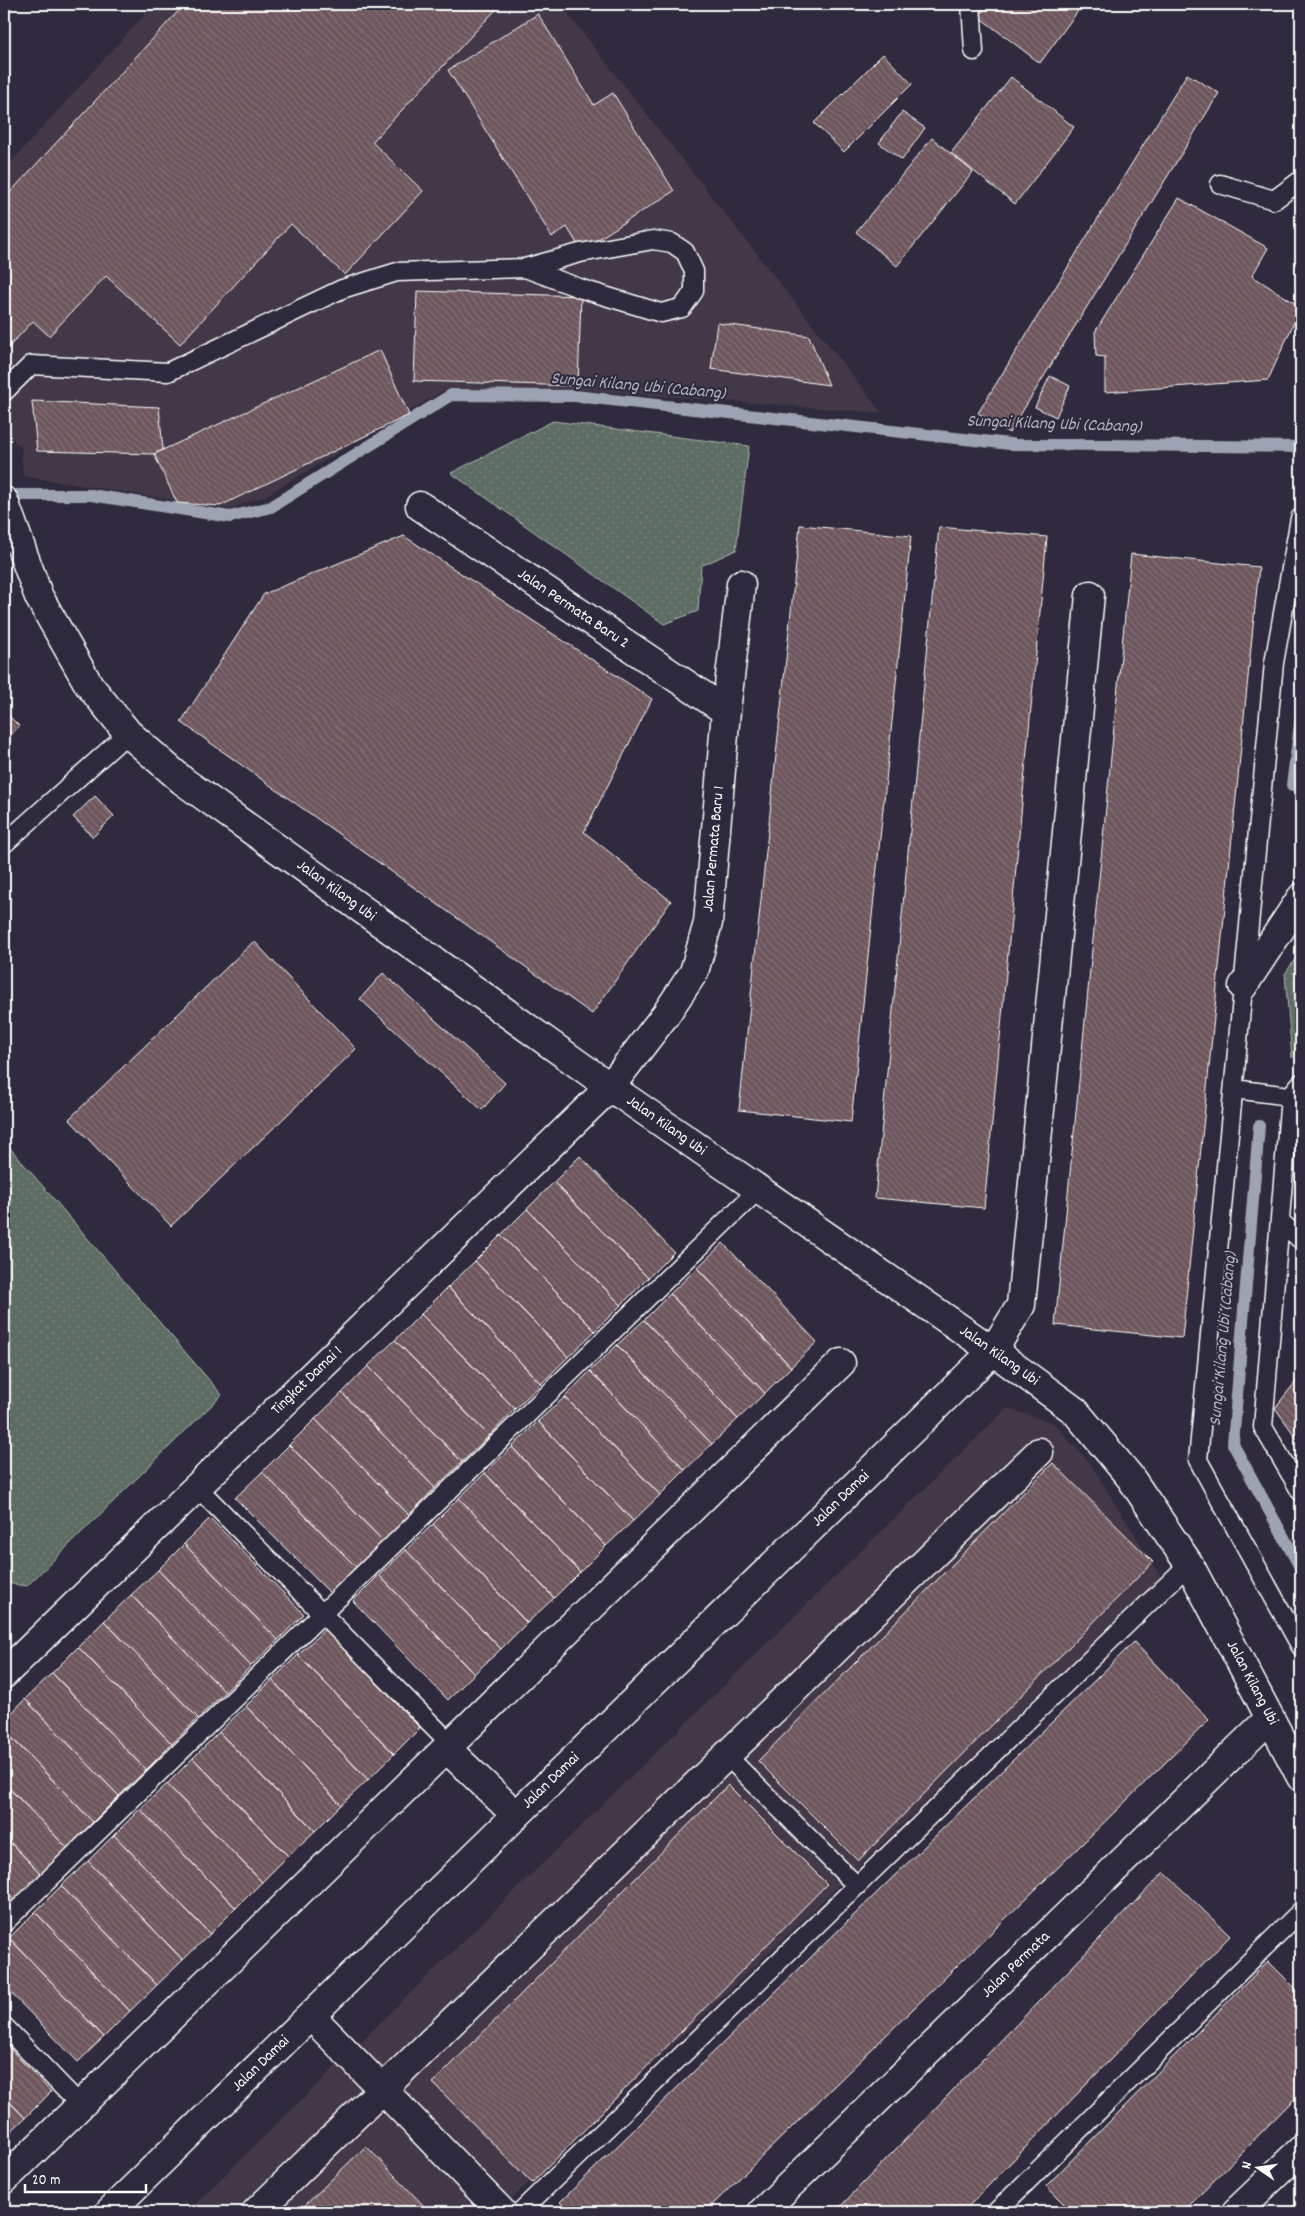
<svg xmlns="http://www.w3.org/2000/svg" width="1305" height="2216" font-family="Dekko,sans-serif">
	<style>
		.built { fill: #423847 }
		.park { fill: url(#park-dots); stroke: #aeb6b2 }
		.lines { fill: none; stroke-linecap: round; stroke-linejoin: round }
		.stream { stroke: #9da3b2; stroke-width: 12 }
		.building { fill: url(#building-back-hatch); stroke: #fff }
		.lane-casing { stroke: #fff; stroke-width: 21 }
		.street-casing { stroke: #fff; stroke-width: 31 }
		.secondary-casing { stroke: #fff; stroke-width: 31 }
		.lane { stroke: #2f2a3d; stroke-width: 18 }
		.street { stroke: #2f2a3d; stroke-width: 28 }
		.secondary { stroke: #2f2a3d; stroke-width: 28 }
		.labels { text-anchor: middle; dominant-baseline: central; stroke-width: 4; stroke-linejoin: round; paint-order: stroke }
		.street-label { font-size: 16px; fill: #fff; stroke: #2f2a3d }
		.water-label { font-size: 18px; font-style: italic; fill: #adb2be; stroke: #2f2a3d }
	</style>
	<defs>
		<pattern id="park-dots" width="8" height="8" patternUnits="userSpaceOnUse" patternTransform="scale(1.25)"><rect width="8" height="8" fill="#5d6d64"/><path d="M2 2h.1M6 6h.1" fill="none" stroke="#75837b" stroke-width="1.8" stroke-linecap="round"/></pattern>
		<pattern id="building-back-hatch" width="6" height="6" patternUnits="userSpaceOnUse" patternTransform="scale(1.25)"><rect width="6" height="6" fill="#6e575d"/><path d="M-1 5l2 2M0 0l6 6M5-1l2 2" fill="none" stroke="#847075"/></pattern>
	</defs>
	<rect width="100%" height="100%" fill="#2f2a3d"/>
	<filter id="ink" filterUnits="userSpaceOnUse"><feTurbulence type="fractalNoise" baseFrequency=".02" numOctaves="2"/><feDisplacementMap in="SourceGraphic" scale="10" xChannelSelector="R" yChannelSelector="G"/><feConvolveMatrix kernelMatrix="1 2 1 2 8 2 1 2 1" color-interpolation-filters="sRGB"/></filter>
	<g filter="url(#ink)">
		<path class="built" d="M 154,4 L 560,4 L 882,413 L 583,390 L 446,389 L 265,496 L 230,509 L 23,476 L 21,447 L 4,432 L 4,170 Z
			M 1007,1408 L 1053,1423 L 1090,1463 L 1161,1577 L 498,2212 L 187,2212 Z"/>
		<path class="park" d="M 553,421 L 749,446 L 736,550 L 701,566 L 698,611 L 664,624 L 451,473 Z
			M 1301,950 L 1301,1048 L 1292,1058 L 1285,974 Z
			M 4,1141 L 222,1395 L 27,1586 L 4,1583 Z"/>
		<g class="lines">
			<path class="stream" d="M 4,495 L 91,495 L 230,517 L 271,507 L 451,395 L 575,396 L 1010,444 L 1301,447
				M 1292,785 L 1301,717
				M 1259,1126 L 1233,1444 L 1301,1569"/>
		</g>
		<path class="building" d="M 185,4 L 501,4 L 372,142 L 423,191 L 345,275 L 291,224 L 180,344 L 106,276 L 49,336 L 33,321 L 4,352 L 4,199 Z
			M 988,4 L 1083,4 L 1040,63 L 979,17 Z
			M 538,14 L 594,105 L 613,93 L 674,191 L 581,250 L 567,227 L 552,237 L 448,70 Z
			M 883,54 L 912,84 L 844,152 L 814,123 Z
			M 1187,74 L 1219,93 L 1009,433 L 978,413 Z
			M 1011,77 L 1074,127 L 1015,204 L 951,153 Z
			M 902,112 L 925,128 L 902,160 L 879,143 Z
			M 932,138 L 973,172 L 897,266 L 856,232 Z
			M 1179,198 L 1268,248 L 1252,276 L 1301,307 L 1268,380 L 1105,392 L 1105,357 L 1096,356 L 1095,332 Z
			M 417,291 L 581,296 L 578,386 L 414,381 Z
			M 717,323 L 809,336 L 829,385 L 711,369 Z
			M 380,350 L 409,415 L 220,506 L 177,503 L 154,454 Z
			M 1050,376 L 1070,386 L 1056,417 L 1035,407 Z
			M 32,401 L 159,407 L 163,450 L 154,454 L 37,451 Z
			M 800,525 L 911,536 L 851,1122 L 739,1110 Z
			M 939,527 L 1047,537 L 984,1208 L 875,1198 Z
			M 404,536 L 652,699 L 584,832 L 671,901 L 592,1014 L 181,722 L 264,594 Z
			M 1131,554 L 1259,567 L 1182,1338 L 1055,1325 Z
			M 4,711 L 19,726 L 4,742 Z
			M 95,796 L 114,816 L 93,837 L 73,817 Z
			M 254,941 L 356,1049 L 171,1226 L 69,1119 Z
			M 383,973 L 505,1083 L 482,1110 L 360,999 Z
			M 580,1156 L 674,1252 L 648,1278 L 554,1182 Z
			M 554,1182 L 648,1278 L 621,1305 L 527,1209 Z
			M 527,1209 L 621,1305 L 595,1331 L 501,1235 Z
			M 501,1235 L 595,1331 L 568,1357 L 475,1261 Z
			M 723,1243 L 817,1342 L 791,1367 L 697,1268 Z
			M 475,1261 L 568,1357 L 541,1384 L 448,1287 Z
			M 697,1268 L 791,1367 L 765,1393 L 670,1294 Z
			M 448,1287 L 541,1384 L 515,1409 L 421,1314 Z
			M 670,1294 L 765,1393 L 738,1419 L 644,1320 Z
			M 421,1314 L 515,1409 L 489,1436 L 395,1340 Z
			M 644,1320 L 738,1419 L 712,1444 L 617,1345 Z
			M 395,1340 L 489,1436 L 462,1462 L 368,1366 Z
			M 617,1345 L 712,1444 L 685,1470 L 590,1371 Z
			M 368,1366 L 462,1462 L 435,1488 L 342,1393 Z
			M 590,1371 L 685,1470 L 660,1495 L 565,1397 Z
			M 1301,1375 L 1301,1444 L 1275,1408 Z
			M 342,1393 L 435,1488 L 409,1515 L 315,1419 Z
			M 565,1397 L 660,1495 L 633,1521 L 538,1421 Z
			M 315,1419 L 409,1515 L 383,1541 L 289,1445 Z
			M 538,1421 L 633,1521 L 606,1546 L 512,1447 Z
			M 289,1445 L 383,1541 L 356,1567 L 262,1472 Z
			M 512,1447 L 606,1546 L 580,1572 L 485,1473 Z
			M 1053,1463 L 1153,1562 L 858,1861 L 758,1761 Z
			M 262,1472 L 356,1567 L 330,1593 L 235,1498 Z
			M 485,1473 L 580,1572 L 554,1598 L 459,1498 Z
			M 459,1498 L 554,1598 L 527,1623 L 433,1524 Z
			M 210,1518 L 304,1614 L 278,1640 L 184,1544 Z
			M 433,1524 L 527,1623 L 501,1649 L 406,1550 Z
			M 184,1544 L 278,1640 L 251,1666 L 158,1570 Z
			M 406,1550 L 501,1649 L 474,1674 L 379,1575 Z
			M 158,1570 L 251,1666 L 225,1692 L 131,1595 Z
			M 379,1575 L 474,1674 L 448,1700 L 353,1601 Z
			M 131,1595 L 225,1692 L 198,1718 L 104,1621 Z
			M 104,1621 L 198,1718 L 172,1744 L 78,1647 Z
			M 325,1629 L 420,1728 L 394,1754 L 298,1655 Z
			M 1134,1642 L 1209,1720 L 705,2212 L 570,2212 L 560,2202 Z
			M 78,1647 L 172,1744 L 146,1770 L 52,1673 Z
			M 298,1655 L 394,1754 L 368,1780 L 272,1680 Z
			M 52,1673 L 146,1770 L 119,1796 L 25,1699 Z
			M 272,1680 L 368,1780 L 341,1805 L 246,1706 Z
			M 25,1699 L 119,1796 L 93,1822 L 4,1730 L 4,1721 Z
			M 246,1706 L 341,1805 L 315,1831 L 219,1732 Z
			M 4,1730 L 93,1822 L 67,1848 L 4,1783 Z
			M 219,1732 L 315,1831 L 288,1856 L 193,1758 Z
			M 193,1758 L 288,1856 L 262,1882 L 167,1784 Z
			M 4,1783 L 67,1848 L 41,1874 L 4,1836 Z
			M 167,1784 L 262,1882 L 236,1908 L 140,1809 Z
			M 728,1785 L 827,1884 L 532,2183 L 433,2083 Z
			M 140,1809 L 236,1908 L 210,1934 L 114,1835 Z
			M 114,1835 L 210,1934 L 183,1960 L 88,1861 Z
			M 4,1836 L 41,1874 L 14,1900 L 4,1890 Z
			M 88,1861 L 183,1960 L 157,1985 L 61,1886 Z
			M 1164,1872 L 1230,1936 L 963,2212 L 835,2212 Z
			M 61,1886 L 157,1985 L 130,2011 L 35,1912 Z
			M 4,1890 L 14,1900 L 4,1910 Z
			M 35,1912 L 130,2011 L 104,2037 L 9,1938 Z
			M 9,1938 L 104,2037 L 78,2062 L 4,1986 L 4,1942 Z
			M 1268,1961 L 1301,1994 L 1301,2092 L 1183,2212 L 1072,2212 L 1046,2186 Z
			M 4,2042 L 51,2092 L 25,2118 L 4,2096 Z
			M 4,2096 L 25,2118 L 4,2138 Z
			M 366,2146 L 430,2212 L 298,2212 Z"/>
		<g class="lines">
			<defs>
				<path id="lane" d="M 971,4 L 974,51
					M 1220,184 L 1274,200 L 1301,180
					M 4,392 L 31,365 L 168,372 L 342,289 L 397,272 L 525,268 L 580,253 L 653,240 L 672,243 L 685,252 L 694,271 L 694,291 L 682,308 L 661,313 L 582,289 L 525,268
					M 1300,518 L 1274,663 L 1198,1460 L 1301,1647
					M 4,844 L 128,733
					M 1301,1083 L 1290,1096 L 1263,1427 L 1301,1492
					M 1234,1089 L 1290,1096
					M 1281,1222 L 1301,1240
					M 197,1487 L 451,1744
					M 727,1756 L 857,1886
					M 4,1923 L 758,1190
					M 4,2026 L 80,2105
					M 520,2212 L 1189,1564
					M 996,2212 L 1301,1911"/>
				<path id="street" d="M 420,506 L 726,711
					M 1243,986 L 1301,898
					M 993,1351 L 1021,1305 L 1090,595
					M 4,1674 L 610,1087 L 666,1014 L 694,972 L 708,923 L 726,711 L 741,584
					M 446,1748 L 516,1815
					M 311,2016 L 502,2212
					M 4,2180 L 841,1363
					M 256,2212 L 1039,1452
					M 762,2212 L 1270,1718
					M 1236,2212 L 1301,2150"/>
				<path id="secondary" d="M 4,501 L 39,597 L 89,685 L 128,733 L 183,781 L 610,1087 L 993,1351 L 1075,1411 L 1130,1477 L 1189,1564 L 1301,1777
					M 109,2212 L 993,1351"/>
			</defs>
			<use href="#lane" class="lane-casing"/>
			<use href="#street" class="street-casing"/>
			<use href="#secondary" class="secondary-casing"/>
			<use href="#lane" class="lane"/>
			<use href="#street" class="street"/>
			<use href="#secondary" class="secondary"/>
		</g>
	</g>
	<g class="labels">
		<g class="street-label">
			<text transform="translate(573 609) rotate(34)">Jalan Permata Baru 2</text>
			<text transform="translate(714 849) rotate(-85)">Jalan Permata Baru 1</text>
			<text transform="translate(336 891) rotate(36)">Jalan Kilang Ubi</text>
			<text transform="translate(666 1126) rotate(35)">Jalan Kilang Ubi</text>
			<text transform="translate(999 1356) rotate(35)">Jalan Kilang Ubi</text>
			<text transform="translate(307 1381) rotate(-44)">Tingkat Damai 1</text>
			<text transform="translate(841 1499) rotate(-44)">Jalan Damai</text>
			<text transform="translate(1252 1683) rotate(62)">Jalan Kilang Ubi</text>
			<text transform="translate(551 1781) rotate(-44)">Jalan Damai</text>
			<text transform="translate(1016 1965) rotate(-44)">Jalan Permata</text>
			<text transform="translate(261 2064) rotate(-44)">Jalan Damai</text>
		</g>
		<g class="water-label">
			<text transform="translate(638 387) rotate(5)">Sungai Kilang Ubi (Cabang)</text>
			<text transform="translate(1054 425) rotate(2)">Sungai Kilang Ubi (Cabang)</text>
			<text transform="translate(1224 1339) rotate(-85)">Sungai Kilang Ubi (Cabang)</text>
		</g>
	</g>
	<rect width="1305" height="2216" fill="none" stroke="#2f2a3d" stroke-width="20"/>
	<rect x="10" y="10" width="1285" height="2196" fill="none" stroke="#fff" stroke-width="2" filter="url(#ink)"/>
	<g transform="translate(1258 2168) rotate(283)" stroke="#2f2a3d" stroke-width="4" paint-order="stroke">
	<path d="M0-4L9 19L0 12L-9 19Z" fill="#ffffff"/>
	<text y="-8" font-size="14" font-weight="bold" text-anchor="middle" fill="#ffffff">N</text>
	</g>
	<path d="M25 2184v8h121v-8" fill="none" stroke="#ffffff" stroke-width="2.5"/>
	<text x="32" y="2184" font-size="15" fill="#ffffff" stroke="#2f2a3d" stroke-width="4" paint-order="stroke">20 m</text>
</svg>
